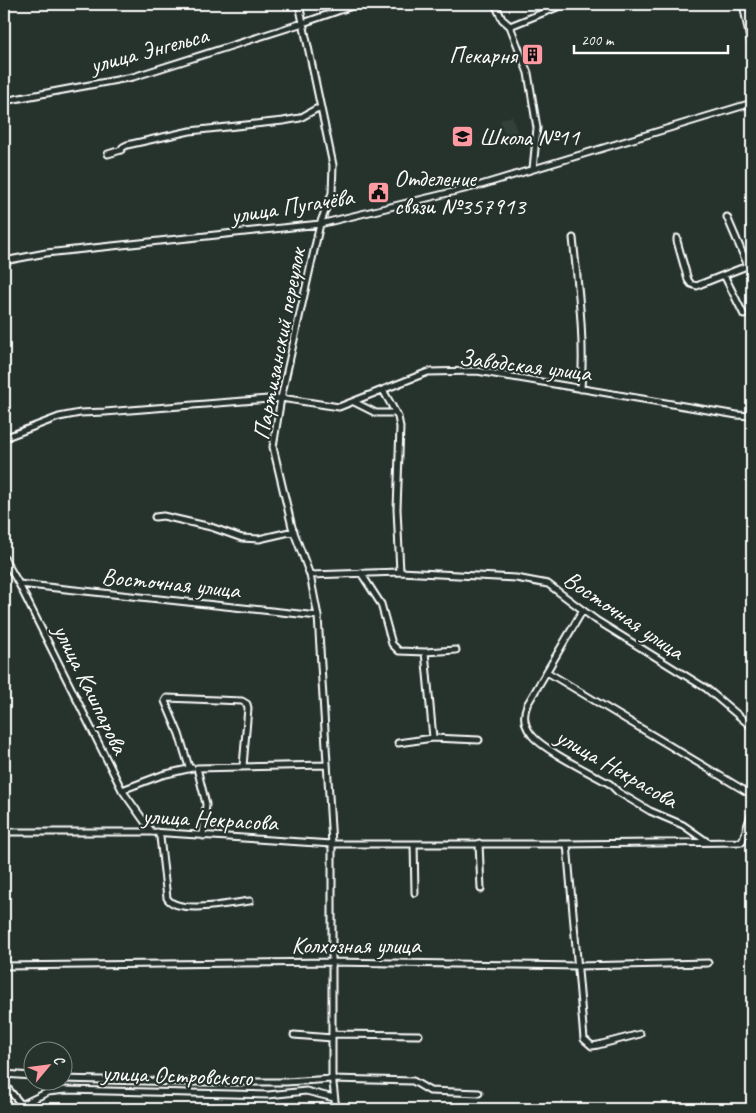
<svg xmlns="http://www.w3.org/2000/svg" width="756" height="1113" font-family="Caveat,sans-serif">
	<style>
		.built { fill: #333f3a }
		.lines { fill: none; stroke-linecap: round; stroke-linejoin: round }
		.minor-casing { stroke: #fff; stroke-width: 9 }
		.minor { stroke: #26332d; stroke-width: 5 }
		.labels { text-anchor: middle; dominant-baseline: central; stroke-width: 4.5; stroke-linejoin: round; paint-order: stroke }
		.street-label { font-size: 24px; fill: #fff; stroke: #26332d }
		.poi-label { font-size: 24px; fill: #fff; stroke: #26332d; text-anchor: start }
	</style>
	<rect width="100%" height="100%" fill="#26332d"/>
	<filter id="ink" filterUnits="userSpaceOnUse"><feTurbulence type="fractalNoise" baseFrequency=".02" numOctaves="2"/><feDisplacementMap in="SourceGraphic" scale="10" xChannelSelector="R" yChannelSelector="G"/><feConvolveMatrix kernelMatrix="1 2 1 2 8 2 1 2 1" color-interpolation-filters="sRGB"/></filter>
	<g filter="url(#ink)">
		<path class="built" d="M 512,116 L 520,141 L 508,145 L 500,120 Z"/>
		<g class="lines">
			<defs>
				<path id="minor" d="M 299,4 L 333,165 L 332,193 L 320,224 L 281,398 L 273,447 L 292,527 L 310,575 L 318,616 L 332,844 L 332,1075 L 336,1109
					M 495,4 L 502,19 L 510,26 L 528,73 L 537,128 L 533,169
					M 743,4 L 752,50
					M 510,26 L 565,4
					M 4,101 L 133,77 L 303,23 L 358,4
					M 108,154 L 121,150 L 123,147 L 127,145 L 190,131 L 283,121 L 300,118 L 316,109 L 321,108
					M 727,217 L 748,266
					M 573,238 C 578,288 585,338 581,389
					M 677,238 L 677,241 L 688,280 L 691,284 L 697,286 L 701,284 L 752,264
					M 4,261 L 46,253 L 320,224 L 481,185 L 752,103
					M 724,275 L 744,315
					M 383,390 L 398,417 L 400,427 L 397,509 L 400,572
					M 354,402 L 376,413 L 395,413
					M 4,438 L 59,417 L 80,413 L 105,412 L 281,398 L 339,407 L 428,372 L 477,371 L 737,415 L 752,416
					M 155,517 L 163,516 L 211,527 L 242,538 L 259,539 L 294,531
					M 4,558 L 19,584 L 122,790 L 152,832
					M 361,573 L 381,604 L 392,644 L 399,651 L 425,652 L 433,738
					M 310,575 L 400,572 L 516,578 L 548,584 L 596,620 L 707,689 L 752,727
					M 19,584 L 318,616
					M 583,610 L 527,705 C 523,715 524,725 531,734 C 541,749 593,774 610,784 L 618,792 L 650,811 L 683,825 L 706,841
					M 425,652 L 456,650
					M 547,672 L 752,795
					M 398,743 L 433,738 L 479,740
					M 189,767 L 179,734 L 165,701 L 167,698 L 242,701 L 247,704 L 248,708 L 243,766
					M 122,790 L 162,775 L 192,768
					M 4,832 L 152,832 L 332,844 L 567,844 L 742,842 L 752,812
					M 157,832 L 160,837 L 167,898 C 177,915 232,903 250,901
					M 203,836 L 206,804 L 197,768 L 327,765
					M 479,843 L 481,889
					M 414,844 L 415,893
					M 567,844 L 584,1039 L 592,1046 L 598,1045 L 640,1034
					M 4,966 L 332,962 L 578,966 L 708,963
					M 332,1034 L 419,1035
					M 294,1035 L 332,1038
					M 4,1074 L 32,1076
					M 62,1079 L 184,1082 L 286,1082 L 332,1079 L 413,1081 L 430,1091 L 479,1093
					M 4,1084 L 25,1109
					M 21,1105 L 48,1092 L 66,1090 L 268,1095 L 306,1091 L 334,1098"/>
			</defs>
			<use href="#minor" class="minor-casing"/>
			<use href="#minor" class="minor"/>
		</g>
	</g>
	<defs>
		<symbol id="building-square" viewBox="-11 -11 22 22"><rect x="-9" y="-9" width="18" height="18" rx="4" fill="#ff9aa2" stroke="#26332d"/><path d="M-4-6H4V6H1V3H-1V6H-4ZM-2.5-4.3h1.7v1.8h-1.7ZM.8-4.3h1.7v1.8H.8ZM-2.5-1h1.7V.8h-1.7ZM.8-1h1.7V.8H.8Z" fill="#111"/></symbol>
		<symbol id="school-square" viewBox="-11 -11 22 22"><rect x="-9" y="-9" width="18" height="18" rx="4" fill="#ff9aa2" stroke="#26332d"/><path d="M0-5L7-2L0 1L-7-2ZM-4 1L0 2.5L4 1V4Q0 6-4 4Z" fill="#111"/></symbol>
		<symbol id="civic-square" viewBox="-11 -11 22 22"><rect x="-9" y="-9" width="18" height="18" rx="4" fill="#ff9aa2" stroke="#26332d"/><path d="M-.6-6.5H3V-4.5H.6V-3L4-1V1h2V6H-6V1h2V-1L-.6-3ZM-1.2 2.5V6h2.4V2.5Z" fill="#111"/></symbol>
	</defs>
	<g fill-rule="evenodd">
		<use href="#building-square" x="520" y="42" width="25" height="25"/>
		<use href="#school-square" x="450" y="124" width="25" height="25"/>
		<use href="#civic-square" x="366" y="180" width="25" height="25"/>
	</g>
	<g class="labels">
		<g class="street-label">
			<text transform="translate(149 50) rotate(-15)">улица Энгельса</text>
			<text transform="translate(292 206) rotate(-9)">улица Пугачёва</text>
			<text transform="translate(279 344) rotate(-79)">Партизанский переулок</text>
			<text transform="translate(525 365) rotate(7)">Заводская улица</text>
			<text transform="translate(171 583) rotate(6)">Восточная улица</text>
			<text transform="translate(624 615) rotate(34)">Восточная улица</text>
			<text transform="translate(91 689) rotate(64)">улица Кашпарова</text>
			<text transform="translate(617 768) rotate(30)">улица Некрасова</text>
			<text transform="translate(210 819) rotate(3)">улица Некрасова</text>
			<text x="356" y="945">Колхозная улица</text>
			<text transform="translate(177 1075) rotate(2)">улица Островского</text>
		</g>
		<g class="poi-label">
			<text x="517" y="55" text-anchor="end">Пекарня</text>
			<text x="479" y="137">Школа №11</text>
			<text x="394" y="178">Отделение<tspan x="394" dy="28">связи №357913</tspan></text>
		</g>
	</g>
	<rect width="756" height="1113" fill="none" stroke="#26332d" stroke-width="20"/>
	<rect x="10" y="10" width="736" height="1093" fill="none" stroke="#fff" stroke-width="2" filter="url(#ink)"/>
	<g transform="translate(48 1066) rotate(61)"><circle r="24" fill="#26332d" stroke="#7d8581"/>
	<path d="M0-4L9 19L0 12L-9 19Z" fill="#ff9aa2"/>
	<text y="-8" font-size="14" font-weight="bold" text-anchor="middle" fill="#ffffff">С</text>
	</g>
	<path d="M574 45v8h154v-8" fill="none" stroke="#ffffff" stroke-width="2.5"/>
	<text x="581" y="45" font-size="15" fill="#ffffff" stroke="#26332d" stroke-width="4" paint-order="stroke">200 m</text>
</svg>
